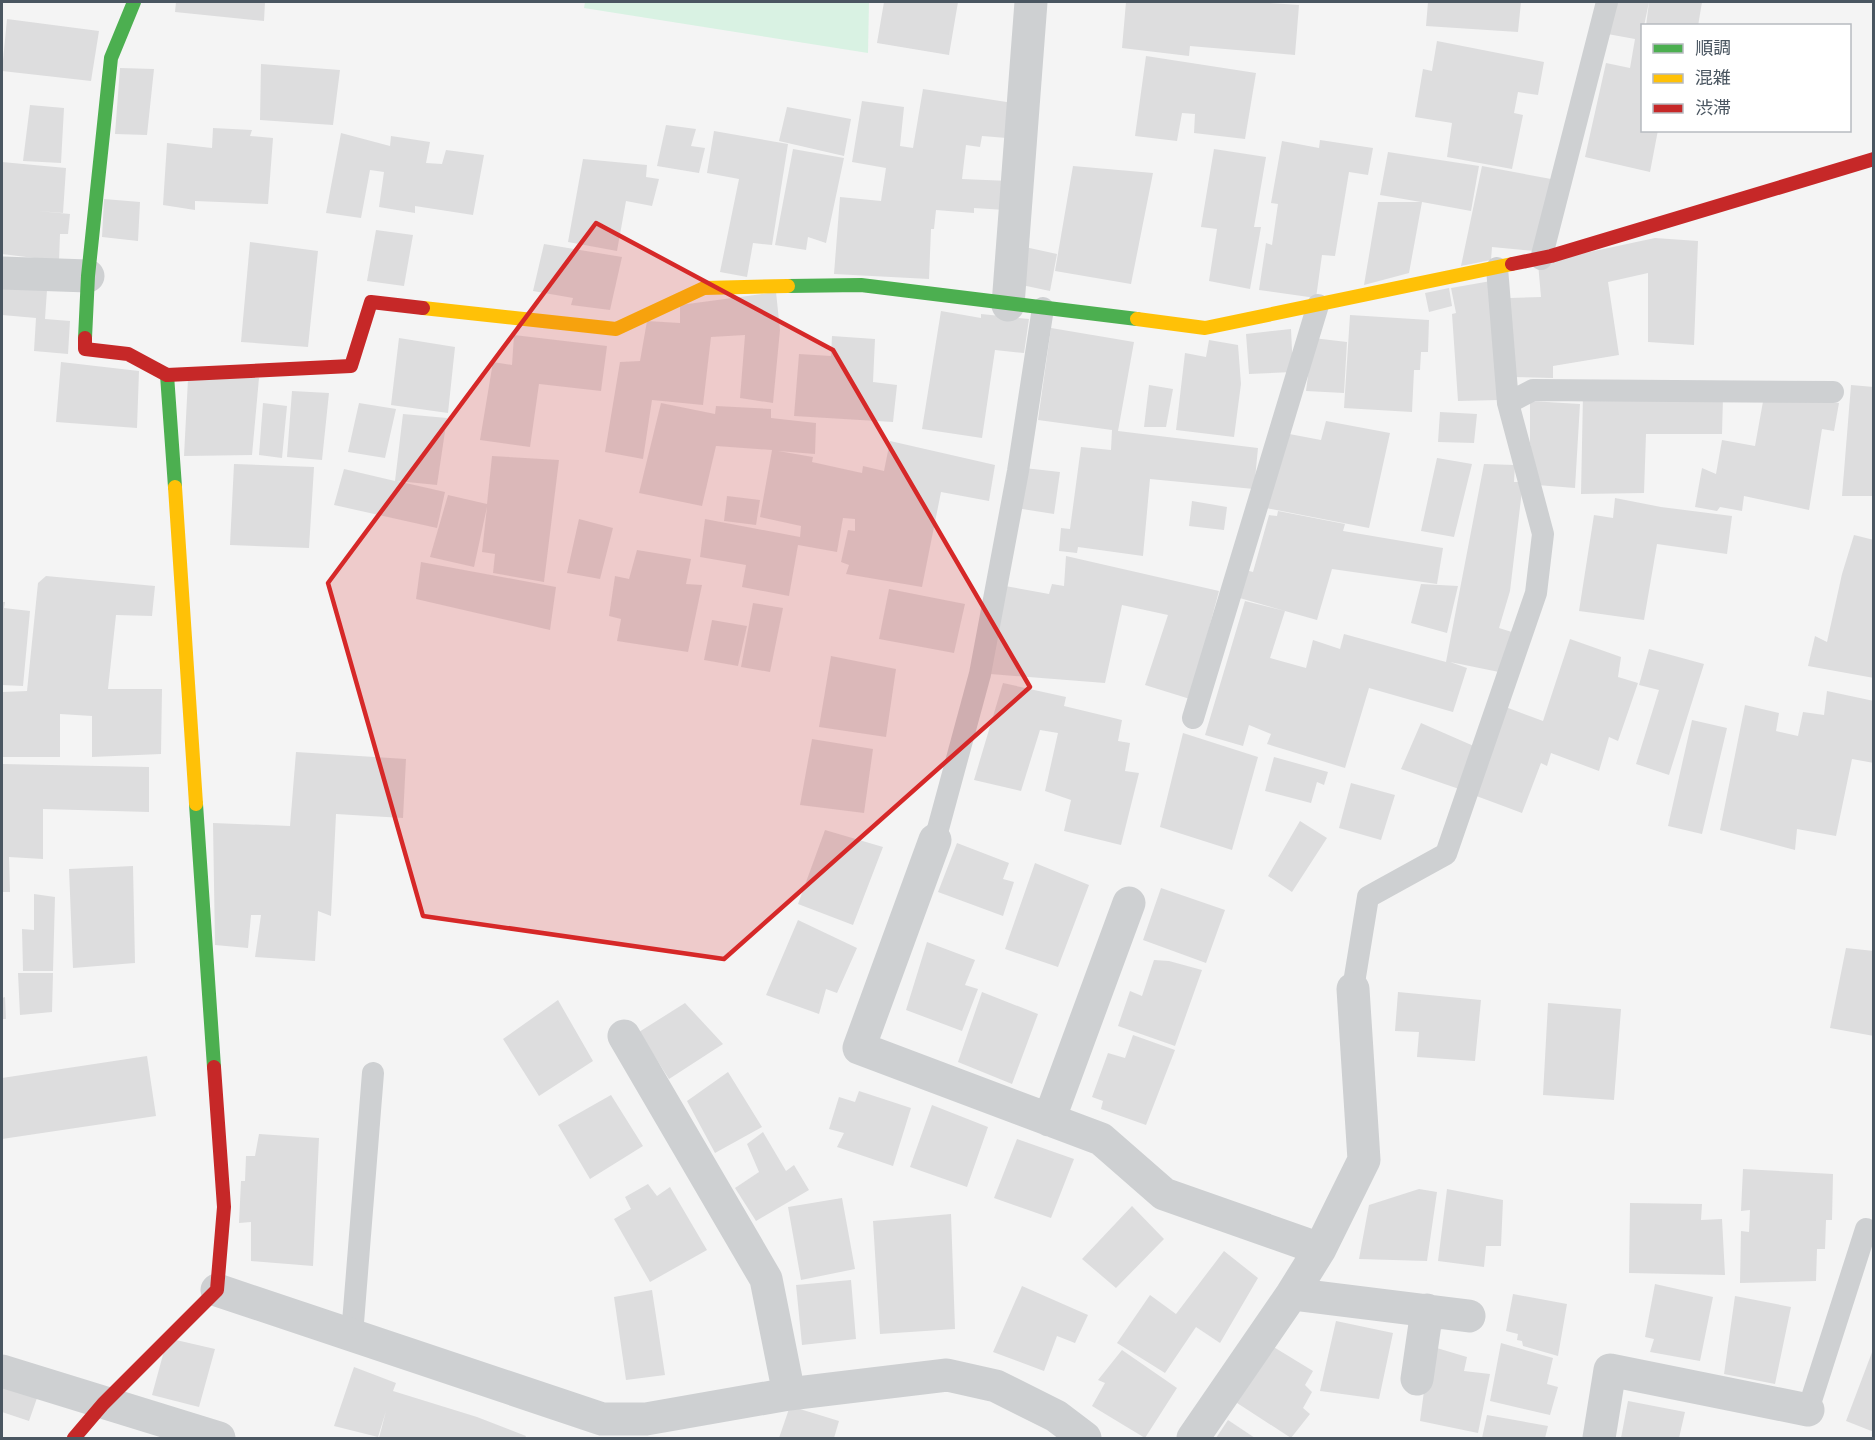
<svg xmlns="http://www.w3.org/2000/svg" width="1875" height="1440" font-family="'PT Sans Narrow','Noto Sans JP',sans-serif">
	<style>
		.green { fill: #d9f2e3 }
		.building { fill: #ddddde }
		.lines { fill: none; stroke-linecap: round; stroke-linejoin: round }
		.lane { stroke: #ced0d2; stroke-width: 22 }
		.street { stroke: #ced0d2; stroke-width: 33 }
		.fast { stroke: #4caf50; stroke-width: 14 }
		.slow { stroke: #ffc107; stroke-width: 14 }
		.jam { stroke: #c62828; stroke-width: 14 }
		.marked { fill: #d62828; fill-opacity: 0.2; stroke: #d62828; stroke-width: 4.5; stroke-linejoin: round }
	</style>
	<rect width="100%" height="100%" fill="#f4f4f4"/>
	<path class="green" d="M 585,2 L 869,2 L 868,53 L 584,8 Z"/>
	<path class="building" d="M 176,2 L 265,2 L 264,21 L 175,12 Z
		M 884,2 L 958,2 L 949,55 L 877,43 Z
		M 1126,2 L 1257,2 L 1299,5 L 1295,55 L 1190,46 L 1189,56 L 1122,48 Z
		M 1428,2 L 1521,2 L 1518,32 L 1426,26 Z
		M 1609,2 L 1649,2 L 1641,40 L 1642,130 L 1658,130 L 1650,172 L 1585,157 L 1606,63 L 1630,68 L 1635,39 L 1602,33 Z
		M 1649,2 L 1702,2 L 1698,26 L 1646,26 Z
		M 7,19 L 99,31 L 91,81 L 2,71 Z
		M 1437,41 L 1544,62 L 1538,95 L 1518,92 L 1514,113 L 1523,115 L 1512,169 L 1447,157 L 1452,123 L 1415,117 L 1423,69 L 1432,71 Z
		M 1146,56 L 1256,73 L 1245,139 L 1194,133 L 1195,114 L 1182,113 L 1177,141 L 1135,136 Z
		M 261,64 L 340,70 L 333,125 L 260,120 Z
		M 120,68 L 154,69 L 147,135 L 115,134 Z
		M 923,89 L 1013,103 L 1007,138 L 982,136 L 980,147 L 966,145 L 962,179 L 1009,181 L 1005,210 L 974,208 L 974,213 L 936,210 L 934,229 L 931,229 L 929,279 L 834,274 L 840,197 L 881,201 L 886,168 L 852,162 L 862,101 L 904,107 L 900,146 L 913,148 Z
		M 30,105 L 64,108 L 61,163 L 23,161 Z
		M 787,107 L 851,119 L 844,156 L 779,141 Z
		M 666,125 L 696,129 L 691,146 L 705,148 L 699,173 L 657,166 Z
		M 213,128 L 252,130 L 250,136 L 273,138 L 268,204 L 195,201 L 195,210 L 163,205 L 167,143 L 212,148 Z
		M 714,131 L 788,144 L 772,245 L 753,243 L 747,277 L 720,272 L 739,179 L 707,173 Z
		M 341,133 L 390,146 L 391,136 L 430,142 L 426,163 L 442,164 L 446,150 L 484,155 L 473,215 L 415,206 L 415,213 L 379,207 L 384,172 L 370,170 L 361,218 L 326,213 Z
		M 1320,140 L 1373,148 L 1368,175 L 1349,172 L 1335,256 L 1322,255 L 1316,298 L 1259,290 L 1266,243 L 1272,245 L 1278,204 L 1271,203 L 1282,141 L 1319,148 Z
		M 793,149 L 844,158 L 826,243 L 808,237 L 806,250 L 775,245 Z
		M 1214,149 L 1266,157 L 1254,227 L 1261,227 L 1250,289 L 1209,281 L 1217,229 L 1201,227 Z
		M 1388,152 L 1479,166 L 1471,211 L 1422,202 L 1409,273 L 1364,285 L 1378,202 L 1421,202 L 1380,195 Z
		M 583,159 L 647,165 L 646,177 L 659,179 L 652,206 L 626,201 L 617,251 L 568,242 Z
		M 2,162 L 66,168 L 63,213 L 38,211 L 70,214 L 68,234 L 60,234 L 59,261 L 2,254 Z
		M 1073,166 L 1153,173 L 1131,284 L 1055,271 Z
		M 1482,166 L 1551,179 L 1535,251 L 1492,247 L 1491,260 L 1461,266 Z
		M 104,199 L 140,202 L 138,241 L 102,237 Z
		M 376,230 L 413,235 L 404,286 L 367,281 Z
		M 1655,238 L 1698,241 L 1694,345 L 1648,342 L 1648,273 L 1608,282 L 1619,355 L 1553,366 L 1553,378 L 1510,377 L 1510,298 L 1541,297 L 1538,263 Z
		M 250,242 L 318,251 L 308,347 L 241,342 Z
		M 544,244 L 622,257 L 610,310 L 571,305 L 573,298 L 533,291 Z
		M 1025,247 L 1057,254 L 1050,291 L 1017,284 Z
		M 1491,281 L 1499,400 L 1458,401 L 1452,314 L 1456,313 L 1451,288 Z
		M 2,285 L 47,290 L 45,319 L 70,321 L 68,354 L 34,351 L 36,318 L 2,315 Z
		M 1449,288 L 1452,306 L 1429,312 L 1425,293 Z
		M 776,292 L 780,330 L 773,403 L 740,398 L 745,335 L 711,337 L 703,405 L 652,400 L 643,459 L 605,452 L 620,362 L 640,361 L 647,321 L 680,323 L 680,305 Z
		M 941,311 L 981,318 L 981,314 L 1029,319 L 1024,353 L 995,350 L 982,438 L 922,429 Z
		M 1350,315 L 1429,320 L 1428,352 L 1421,352 L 1420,370 L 1414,370 L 1412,412 L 1344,408 Z
		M 1051,328 L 1134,342 L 1118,431 L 1258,448 L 1254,489 L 1150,479 L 1143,556 L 1078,547 L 1077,553 L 1059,551 L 1061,528 L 1070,529 L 1081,447 L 1111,450 L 1112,430 L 1038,420 Z
		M 1291,329 L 1293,372 L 1249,374 L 1246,334 Z
		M 514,335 L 607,346 L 601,391 L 539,384 L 530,447 L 480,440 L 493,362 L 512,365 Z
		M 832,336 L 875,339 L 873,382 L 897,385 L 893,422 L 794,416 L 799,354 L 831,356 Z
		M 399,338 L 455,347 L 448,413 L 391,405 Z
		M 1313,338 L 1347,342 L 1344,393 L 1306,391 Z
		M 1209,340 L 1238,345 L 1241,384 L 1234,437 L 1176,430 L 1185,353 L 1206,357 Z
		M 61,362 L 139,371 L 137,428 L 56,422 Z
		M 259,378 L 252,455 L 184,456 L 188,379 Z
		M 1149,385 L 1173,389 L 1166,427 L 1144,427 Z
		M 1851,385 L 1874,387 L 1874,496 L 1842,496 Z
		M 292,391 L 329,393 L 322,460 L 287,457 Z
		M 1583,394 L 1723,397 L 1722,434 L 1646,434 L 1644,493 L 1581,494 Z
		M 1764,396 L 1839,403 L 1834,431 L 1822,429 L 1809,510 L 1744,496 L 1742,511 L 1720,507 L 1717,511 L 1695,507 L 1702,468 L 1716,474 L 1722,440 L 1755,446 Z
		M 1530,401 L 1580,404 L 1575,488 L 1537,485 L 1530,443 Z
		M 263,403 L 287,406 L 282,458 L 259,455 Z
		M 359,403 L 396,409 L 385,458 L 348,452 Z
		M 661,403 L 715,414 L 716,406 L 771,409 L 771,418 L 816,423 L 815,454 L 778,451 L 813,457 L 812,462 L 862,473 L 863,466 L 884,471 L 890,441 L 995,465 L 989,501 L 941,492 L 922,587 L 846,574 L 849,565 L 841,562 L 848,530 L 855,531 L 855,519 L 843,518 L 837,552 L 798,545 L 789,596 L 742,587 L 746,565 L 700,557 L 705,519 L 800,537 L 801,526 L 760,517 L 772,450 L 716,446 L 702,506 L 639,493 Z
		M 1440,412 L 1477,414 L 1474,443 L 1438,442 Z
		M 403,414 L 447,418 L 437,485 L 397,481 L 445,492 L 437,528 L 334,505 L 344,469 L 395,481 Z
		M 1326,421 L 1390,433 L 1369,528 L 1266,508 L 1284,433 L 1321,440 Z
		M 492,456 L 559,460 L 544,582 L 493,573 L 495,554 L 482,552 L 487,507 L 474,567 L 430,557 L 448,495 L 487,504 Z
		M 1437,458 L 1472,464 L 1454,537 L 1421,531 Z
		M 234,464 L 314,467 L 309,548 L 230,545 Z
		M 1484,464 L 1515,465 L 1514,482 L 1523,482 L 1510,591 L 1499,628 L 1515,633 L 1499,672 L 1450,662 L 1467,668 L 1453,712 L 1369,688 L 1345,768 L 1267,744 L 1271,734 L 1249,725 L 1243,746 L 1205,735 L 1245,601 L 1285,611 L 1270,658 L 1306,668 L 1313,640 L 1340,649 L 1344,634 L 1446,662 Z
		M 1024,468 L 1060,472 L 1054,514 L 1016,508 Z
		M 727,496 L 760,500 L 756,525 L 724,521 Z
		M 1615,498 L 1661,507 L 1732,516 L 1727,554 L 1657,544 L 1644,620 L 1579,611 L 1594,515 L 1613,518 Z
		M 1192,501 L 1227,507 L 1224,530 L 1189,526 Z
		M 1278,511 L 1345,524 L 1343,531 L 1443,548 L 1437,584 L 1332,569 L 1317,620 L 1236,597 L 1242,569 L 1253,572 L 1269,515 L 1277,516 Z
		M 579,519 L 613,528 L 600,579 L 567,573 Z
		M 1854,535 L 1874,540 L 1874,678 L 1808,666 L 1815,636 L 1827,642 L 1842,574 Z
		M 637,550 L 691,559 L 686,584 L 702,585 L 688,652 L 617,641 L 621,619 L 609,616 L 615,576 L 629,579 Z
		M 1066,556 L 1219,591 L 1190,699 L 1145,685 L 1168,615 L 1122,605 L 1105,683 L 990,674 L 1005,586 L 1049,594 L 1052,584 L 1064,586 Z
		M 421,562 L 556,587 L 550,630 L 416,599 Z
		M 46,576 L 155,586 L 152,616 L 116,615 L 108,689 L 162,689 L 161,754 L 92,757 L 92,716 L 60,714 L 60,757 L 2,757 L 3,692 L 27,691 L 38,583 Z
		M 1421,584 L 1458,586 L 1447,633 L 1411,623 Z
		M 889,589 L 965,604 L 954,653 L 879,639 Z
		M 2,602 L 5,602 L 4,608 L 30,611 L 23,686 L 2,685 Z
		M 753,603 L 783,608 L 770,672 L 741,667 Z
		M 712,620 L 747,626 L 738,666 L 704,660 Z
		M 1570,639 L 1621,657 L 1618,677 L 1638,683 L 1618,741 L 1609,737 L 1599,771 L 1551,753 L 1547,766 L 1541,763 L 1522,813 L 1471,794 L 1503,706 L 1543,721 Z
		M 1649,649 L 1704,664 L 1669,775 L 1636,764 L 1659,690 L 1639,685 Z
		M 831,656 L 896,669 L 886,737 L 819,727 Z
		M 1003,683 L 1066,697 L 1064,706 L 1122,720 L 1118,741 L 1130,743 L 1125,771 L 1139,773 L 1121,845 L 1064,831 L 1071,800 L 1045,791 L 1058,733 L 1040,730 L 1021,791 L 974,780 Z
		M 1827,691 L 1874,701 L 1874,763 L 1852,759 L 1836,836 L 1797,829 L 1795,850 L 1720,830 L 1745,705 L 1779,713 L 1776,731 L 1798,736 L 1803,712 L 1824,715 Z
		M 1692,720 L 1727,728 L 1702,834 L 1668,826 Z
		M 1421,723 L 1476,747 L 1462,790 L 1401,769 Z
		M 1183,733 L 1258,757 L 1232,850 L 1160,827 Z
		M 812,739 L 873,749 L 864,813 L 800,805 Z
		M 296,752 L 406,759 L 403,818 L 336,814 L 331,916 L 318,911 L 315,961 L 255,957 L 261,915 L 251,915 L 248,948 L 215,945 L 213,823 L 290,826 Z
		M 1274,757 L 1328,772 L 1324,785 L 1317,782 L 1311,803 L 1265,791 Z
		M 2,764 L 149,767 L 149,812 L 43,809 L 43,859 L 9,857 L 10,892 L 2,892 Z
		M 1351,783 L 1395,795 L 1381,840 L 1339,828 Z
		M 1300,821 L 1327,838 L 1292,892 L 1268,876 Z
		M 825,830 L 883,847 L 853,925 L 798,904 Z
		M 957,843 L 1009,863 L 1003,879 L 1014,882 L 1003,916 L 938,892 Z
		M 1035,863 L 1089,885 L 1058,967 L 1005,949 Z
		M 133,866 L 135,963 L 73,968 L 69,869 Z
		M 1161,888 L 1225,910 L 1206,963 L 1143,940 Z
		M 34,894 L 55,897 L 53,971 L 23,971 L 22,929 L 34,930 Z
		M 798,920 L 857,948 L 837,993 L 826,989 L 819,1014 L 766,995 Z
		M 927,942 L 975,960 L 965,985 L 978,989 L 962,1031 L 906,1010 Z
		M 1846,948 L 1874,951 L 1874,1036 L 1830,1028 Z
		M 1154,960 L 1169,961 L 1202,970 L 1175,1046 L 1118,1026 L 1130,991 L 1142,996 Z
		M 18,973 L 53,973 L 52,1012 L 20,1015 Z
		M 982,992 L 1038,1014 L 1012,1084 L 958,1062 Z
		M 1398,992 L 1481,1000 L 1475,1061 L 1417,1057 L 1419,1032 L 1395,1031 Z
		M 5,997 L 6,1019 L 2,1019 L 2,998 Z
		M 558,1000 L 593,1061 L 539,1096 L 503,1039 Z
		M 685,1003 L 723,1044 L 669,1079 L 639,1032 Z
		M 1548,1003 L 1621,1009 L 1614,1100 L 1543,1095 Z
		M 1133,1035 L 1175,1050 L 1146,1125 L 1101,1109 L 1103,1101 L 1092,1097 L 1108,1053 L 1125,1058 Z
		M 147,1056 L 156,1116 L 2,1139 L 2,1078 Z
		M 728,1072 L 762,1127 L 715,1153 L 687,1101 Z
		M 859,1091 L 911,1108 L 893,1166 L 837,1147 L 844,1133 L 829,1129 L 839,1097 L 855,1102 Z
		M 611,1095 L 643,1146 L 590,1179 L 558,1125 Z
		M 932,1105 L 988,1127 L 967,1187 L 910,1167 Z
		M 763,1132 L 786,1171 L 794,1165 L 809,1190 L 756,1221 L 735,1188 L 759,1172 L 747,1144 Z
		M 259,1134 L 319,1138 L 313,1266 L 251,1261 L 251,1222 L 239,1223 L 241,1181 L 245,1181 L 246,1156 L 255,1156 Z
		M 1017,1139 L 1074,1159 L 1051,1218 L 994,1198 Z
		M 1743,1169 L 1833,1174 L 1832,1220 L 1826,1220 L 1825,1249 L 1817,1249 L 1816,1281 L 1740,1283 L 1741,1231 L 1749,1232 L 1750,1210 L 1741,1211 Z
		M 648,1184 L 657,1196 L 670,1187 L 707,1250 L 650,1282 L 614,1219 L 631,1209 L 625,1197 Z
		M 1419,1189 L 1437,1192 L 1427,1261 L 1359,1259 L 1369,1205 Z
		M 1447,1189 L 1503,1200 L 1501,1246 L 1486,1246 L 1484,1267 L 1438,1261 Z
		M 842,1198 L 855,1269 L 801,1280 L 788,1207 Z
		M 1630,1203 L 1702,1204 L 1701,1220 L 1722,1219 L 1725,1275 L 1629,1273 Z
		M 1132,1206 L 1164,1239 L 1116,1288 L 1082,1259 Z
		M 951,1214 L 955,1329 L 880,1334 L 873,1221 Z
		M 1224,1251 L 1258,1278 L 1220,1343 L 1196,1327 L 1165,1373 L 1117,1343 L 1150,1295 L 1176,1314 Z
		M 851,1280 L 856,1339 L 802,1345 L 796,1285 Z
		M 1655,1284 L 1713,1297 L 1700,1361 L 1650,1352 L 1654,1339 L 1645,1337 Z
		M 1022,1286 L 1088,1315 L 1075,1343 L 1057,1336 L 1044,1371 L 993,1352 Z
		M 652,1290 L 665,1375 L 626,1380 L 614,1297 Z
		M 1513,1294 L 1567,1304 L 1558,1356 L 1523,1346 L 1522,1341 L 1517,1340 L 1518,1334 L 1506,1331 Z
		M 1735,1296 L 1791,1307 L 1775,1384 L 1724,1374 Z
		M 1336,1321 L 1393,1333 L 1379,1399 L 1320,1391 Z
		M 176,1340 L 215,1349 L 199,1407 L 152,1395 L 164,1351 Z
		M 1501,1343 L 1553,1358 L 1547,1384 L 1558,1387 L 1550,1415 L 1490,1401 Z
		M 1272,1346 L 1313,1371 L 1305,1385 L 1312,1392 L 1303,1408 L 1310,1414 L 1291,1438 L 1234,1401 Z
		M 1430,1346 L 1467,1357 L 1464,1371 L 1490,1374 L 1478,1433 L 1420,1421 Z
		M 1874,1347 L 1874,1432 L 1846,1421 Z
		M 1122,1350 L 1177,1388 L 1145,1438 L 1092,1406 L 1105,1383 L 1098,1380 Z
		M 354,1367 L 396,1383 L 393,1391 L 477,1417 L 526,1436 L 525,1438 L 379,1438 L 386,1411 L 378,1437 L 334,1426 Z
		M 2,1385 L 37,1398 L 29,1421 L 2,1412 Z
		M 1628,1401 L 1685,1412 L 1679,1438 L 1621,1438 Z
		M 790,1406 L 839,1421 L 834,1438 L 779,1438 Z
		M 1487,1415 L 1548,1426 L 1545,1438 L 1482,1438 Z
		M 1228,1420 L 1255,1438 L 1216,1438 Z"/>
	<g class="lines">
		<path class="lane" d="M 1541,259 L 1607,2
			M 1508,403 L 1533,390 L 1833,392
			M 1193,718 L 1318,305
			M 935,840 L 980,674 L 1018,471 L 1043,308
			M 1353,989 L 1368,897 L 1446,854 L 1536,593 L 1543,534 L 1508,403 L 1497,268
			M 352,1335 L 373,1073
			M 1808,1410 L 1866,1229"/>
		<path class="street" d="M 2,273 L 88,276
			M 1008,305 L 1031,2
			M 935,840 L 859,1048 L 1101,1139 L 1164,1194 L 1320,1249
			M 624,1036 L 766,1279 L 789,1394
			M 1049,1120 L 1129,903
			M 217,1290 L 602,1419 L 646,1419 L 789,1394 L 947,1375 L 996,1386 L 1056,1416 L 1085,1438
			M 1292,1294 L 1469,1316
			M 2,1371 L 219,1438
			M 1417,1379 L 1427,1310
			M 1193,1438 L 1292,1294 L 1320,1249 L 1364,1160 L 1353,989
			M 1599,1438 L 1610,1370 L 1808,1410"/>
		<path class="fast" d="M 788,286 L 861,285 L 1137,319
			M 85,338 L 88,276 L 111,58 L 134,2
			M 167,375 L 175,487
			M 196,804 L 214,1067"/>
		<path class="slow" d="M 423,308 L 616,329 L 704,288 L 788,286
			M 1137,319 L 1205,328 L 1512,264
			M 175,487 L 196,804"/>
		<path class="jam" d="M 1512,264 L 1551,256 L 1874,159
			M 85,338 L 85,349 L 128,354 L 167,375 L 351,366 L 371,302 L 423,308
			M 74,1438 L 103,1404 L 217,1290 L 224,1207 L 214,1067"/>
	</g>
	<path class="marked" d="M 596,223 L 833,350 L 1030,687 L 724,959 L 423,916 L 328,583 Z"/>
	<rect width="1875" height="1440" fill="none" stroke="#4a5661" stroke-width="6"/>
	<rect x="1641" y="24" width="210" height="108" fill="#ffffff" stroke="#b7bbc0" stroke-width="1.5"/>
	<rect x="1653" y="44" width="30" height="9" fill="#4caf50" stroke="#b7bbc0" stroke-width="1.5"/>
	<text x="1695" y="54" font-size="18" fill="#4a5661">順調</text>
	<rect x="1653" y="74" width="30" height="9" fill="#ffc107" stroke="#b7bbc0" stroke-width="1.5"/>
	<text x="1695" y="84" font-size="18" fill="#4a5661">混雑</text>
	<rect x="1653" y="104" width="30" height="9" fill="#c62828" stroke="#b7bbc0" stroke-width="1.5"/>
	<text x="1695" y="114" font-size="18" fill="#4a5661">渋滞</text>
</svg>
